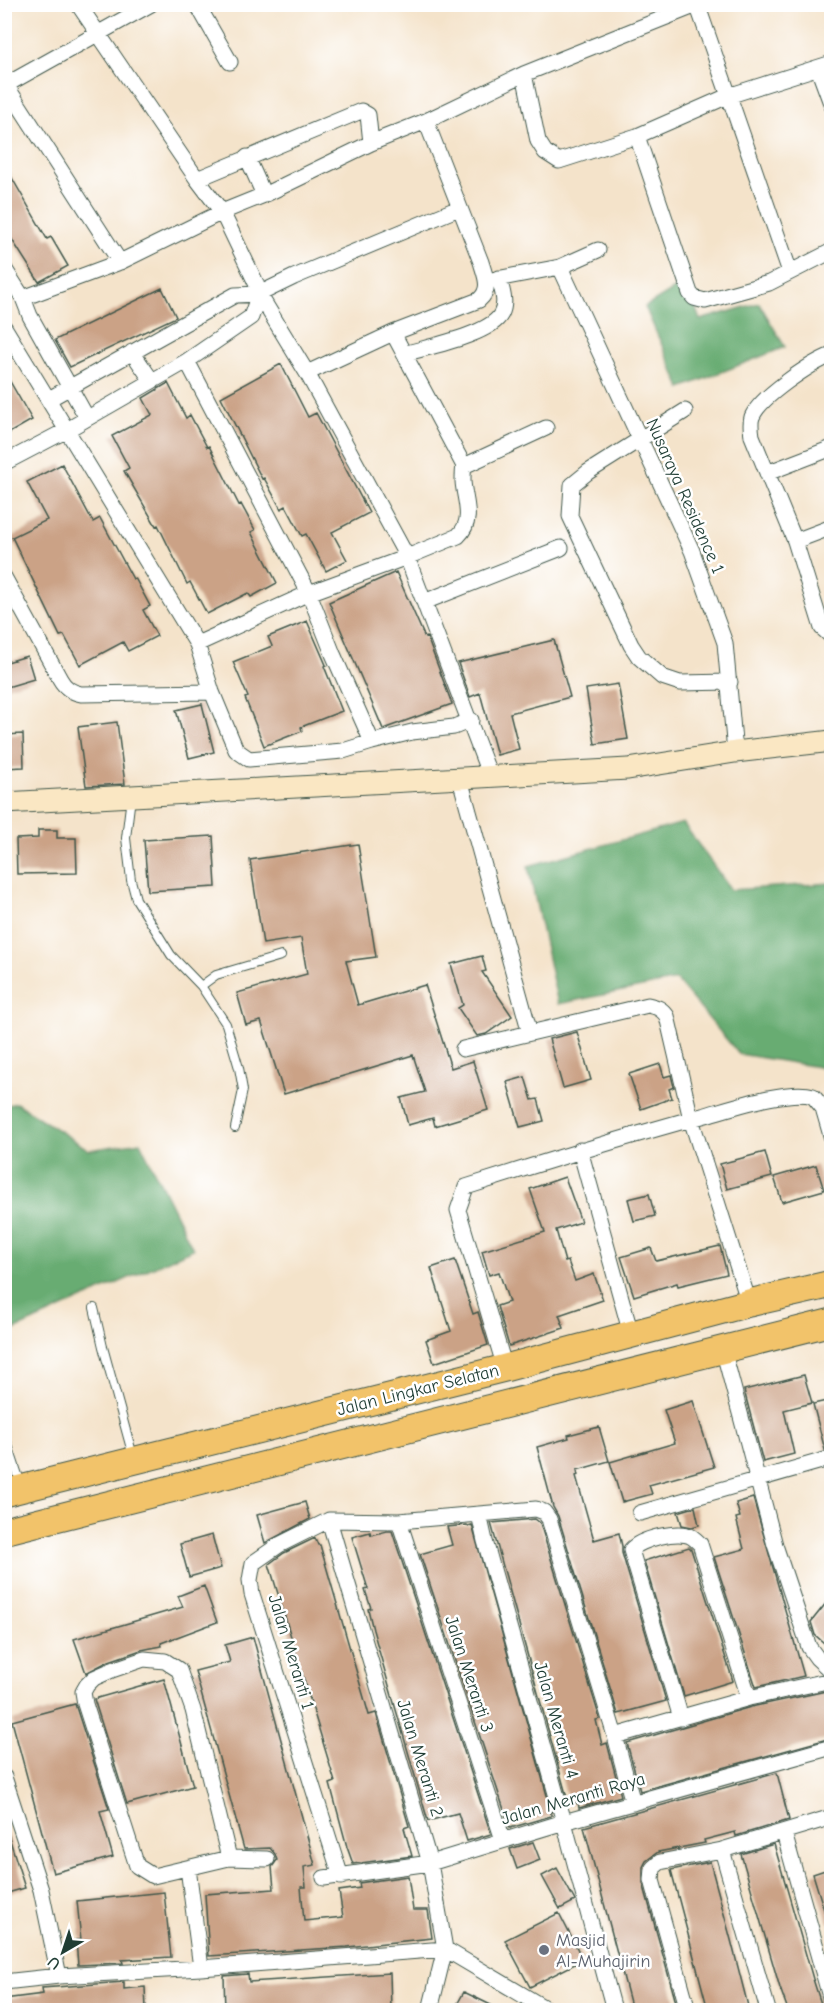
<svg xmlns="http://www.w3.org/2000/svg" width="836" height="2015" font-family="'Comic Neue',sans-serif">
	<style>
		.forest { fill: #68ac72; stroke: #447453; stroke-width: 1.5 }
		.building { fill: #cba286 }
		.lines { fill: none; stroke-linecap: round; stroke-linejoin: round }
		.lane-casing { stroke: #3f564a; stroke-width: 10 }
		.street-casing { stroke: #3f564a; stroke-width: 17 }
		.secondary-casing { stroke: #3f564a; stroke-width: 23 }
		.highway-casing { stroke: #3f564a; stroke-width: 29 }
		.lane { stroke: #fff; stroke-width: 8 }
		.street { stroke: #fff; stroke-width: 15 }
		.secondary { stroke: #fae7c3; stroke-width: 21 }
		.highway { stroke: #f2c36a; stroke-width: 27 }
		.worship-dot { fill: #6b7280; stroke: #fff; stroke-width: 2 }
		.labels { text-anchor: middle; dominant-baseline: central; stroke-width: 5; stroke-linejoin: round; paint-order: stroke }
		.street-label { font-size: 18px; fill: #1f3d34; stroke: #fff }
		.worship-label { font-size: 18px; fill: #5b616d; stroke: #fff; text-anchor: start }
	</style>
	<rect width="100%" height="100%" fill="#fff"/>
	<filter id="ink" filterUnits="userSpaceOnUse"><feTurbulence type="fractalNoise" baseFrequency=".0167" numOctaves="2"/><feDisplacementMap in="SourceGraphic" scale="12" xChannelSelector="R" yChannelSelector="G"/><feConvolveMatrix kernelMatrix="1 2 1 2 8 2 1 2 1" color-interpolation-filters="sRGB"/></filter>
	<filter id="wash" filterUnits="userSpaceOnUse"><feTurbulence type="fractalNoise" baseFrequency=".008" numOctaves="4" result="noise"/><feDisplacementMap in="SourceGraphic" scale="24" xChannelSelector="R" yChannelSelector="G"/><feGaussianBlur stdDeviation="1.35" result="paint"/><feColorMatrix in="noise" values="0 0 0 0 0 0 0 0 0 0 0 0 0 0 0 0 0 1.4 0 .05"/><feComposite in="paint" operator="in"/></filter>
	<g filter="url(#wash)">
		<rect width="100%" height="100%" fill="#f4e3ca"/>
		<path class="forest" d="M 686,282 L 700,320 L 759,303 L 785,347 L 681,388 L 645,307 Z
			M 683,823 L 731,890 L 831,883 L 831,1069 L 739,1054 L 676,980 L 558,1004 L 528,866 Z
			M 16,1103 L 89,1150 L 140,1142 L 193,1249 L 5,1334 L 4,1106 Z"/>
		<g id="blocks">
			<path class="building" d="M 4,164 L 47,239 L 51,237 L 68,266 L 39,282 L 4,227 Z
				M 162,288 L 176,317 L 70,367 L 55,340 Z
				M 281,364 L 308,417 L 316,413 L 369,513 L 332,532 L 347,560 L 326,571 L 306,534 L 302,536 L 286,506 L 281,509 L 264,478 L 262,479 L 221,397 Z
				M 4,371 L 32,420 L 4,436 Z
				M 168,383 L 186,418 L 190,415 L 207,447 L 209,446 L 239,505 L 241,504 L 255,530 L 251,532 L 277,583 L 251,597 L 248,593 L 207,614 L 190,582 L 187,584 L 158,525 L 156,526 L 124,471 L 129,468 L 112,436 L 152,415 L 143,398 Z
				M 62,464 L 93,522 L 100,518 L 133,579 L 135,578 L 150,606 L 143,610 L 157,636 L 128,651 L 123,642 L 80,665 L 64,635 L 60,636 L 12,537 L 47,520 L 27,482 Z
				M 396,572 L 425,638 L 427,637 L 452,704 L 383,729 L 329,602 Z
				M 307,621 L 326,665 L 324,666 L 342,711 L 301,727 L 302,731 L 264,746 L 245,698 L 248,697 L 233,662 L 272,646 L 268,637 Z
				M 554,640 L 570,697 L 510,713 L 519,749 L 497,755 L 480,693 L 470,697 L 458,663 Z
				M 27,656 L 34,679 L 4,688 L 4,663 Z
				M 618,684 L 628,739 L 595,744 L 586,689 Z
				M 202,704 L 214,752 L 189,758 L 176,710 Z
				M 117,722 L 125,784 L 86,786 L 78,727 Z
				M 23,734 L 24,767 L 4,768 L 4,735 Z
				M 38,830 L 57,830 L 57,838 L 76,838 L 77,873 L 17,874 L 16,839 L 38,838 Z
				M 213,836 L 216,887 L 148,891 L 144,840 Z
				M 358,844 L 376,957 L 346,961 L 358,1005 L 425,985 L 451,1068 L 473,1061 L 488,1110 L 435,1126 L 433,1118 L 408,1125 L 401,1098 L 425,1092 L 413,1055 L 284,1094 L 261,1021 L 246,1025 L 237,993 L 307,974 L 301,938 L 263,944 L 250,860 Z
				M 482,956 L 486,971 L 482,972 L 512,1016 L 486,1034 L 477,1036 L 458,1008 L 463,1005 L 451,964 Z
				M 577,1032 L 591,1080 L 563,1088 L 549,1039 Z
				M 660,1064 L 664,1077 L 671,1075 L 674,1087 L 669,1089 L 672,1098 L 641,1109 L 629,1074 Z
				M 525,1077 L 532,1100 L 538,1099 L 544,1121 L 520,1127 L 507,1082 Z
				M 765,1152 L 772,1177 L 727,1189 L 720,1164 Z
				M 816,1165 L 824,1190 L 782,1202 L 774,1177 Z
				M 565,1177 L 581,1222 L 556,1230 L 565,1262 L 568,1261 L 575,1281 L 594,1274 L 603,1300 L 559,1315 L 564,1328 L 509,1346 L 497,1306 L 509,1302 L 499,1272 L 489,1275 L 482,1251 L 545,1232 L 530,1189 Z
				M 649,1194 L 655,1216 L 634,1221 L 628,1199 Z
				M 720,1246 L 727,1274 L 678,1286 L 677,1283 L 634,1296 L 621,1257 L 651,1248 L 656,1261 Z
				M 455,1260 L 473,1314 L 478,1312 L 488,1345 L 434,1363 L 426,1340 L 451,1331 L 431,1268 Z
				M 804,1375 L 812,1403 L 784,1410 L 794,1454 L 763,1462 L 744,1390 Z
				M 831,1400 L 831,1449 L 825,1450 L 813,1404 Z
				M 693,1401 L 714,1467 L 649,1485 L 652,1494 L 622,1502 L 610,1462 L 675,1443 L 664,1410 Z
				M 599,1427 L 609,1461 L 577,1470 L 578,1475 L 576,1476 L 594,1540 L 619,1533 L 622,1546 L 622,1553 L 666,1701 L 618,1714 L 558,1516 L 553,1507 L 537,1447 L 569,1438 L 568,1435 Z
				M 753,1498 L 804,1676 L 756,1687 L 714,1557 L 744,1549 L 736,1518 L 740,1517 L 736,1503 Z
				M 305,1502 L 310,1519 L 265,1543 L 257,1515 Z
				M 695,1507 L 699,1525 L 692,1527 L 682,1525 L 678,1512 Z
				M 535,1519 L 540,1523 L 600,1719 L 596,1720 L 602,1745 L 607,1743 L 621,1796 L 579,1808 L 578,1802 L 569,1805 L 491,1523 Z
				M 467,1525 L 468,1526 L 472,1525 L 551,1810 L 551,1816 L 510,1828 L 420,1554 L 452,1545 L 447,1527 Z
				M 387,1531 L 392,1531 L 491,1834 L 467,1841 L 458,1813 L 428,1821 L 373,1630 L 368,1609 L 371,1608 L 365,1590 L 368,1589 L 352,1537 L 370,1532 L 371,1535 Z
				M 212,1535 L 221,1568 L 189,1577 L 180,1544 Z
				M 315,1538 L 318,1545 L 320,1545 L 369,1715 L 376,1713 L 409,1826 L 404,1828 L 412,1856 L 353,1864 L 347,1847 L 330,1784 L 335,1782 L 269,1564 L 284,1553 Z
				M 689,1547 L 691,1549 L 733,1681 L 684,1696 L 644,1561 Z
				M 204,1586 L 217,1622 L 161,1643 L 162,1646 L 141,1650 L 109,1661 L 86,1673 L 74,1639 L 183,1607 L 178,1596 Z
				M 831,1597 L 831,1649 L 815,1635 L 811,1622 Z
				M 253,1637 L 315,1865 L 304,1867 L 306,1887 L 301,1887 L 304,1921 L 343,1917 L 339,1891 L 360,1888 L 359,1883 L 408,1876 L 413,1910 L 428,1910 L 432,1938 L 347,1947 L 209,1956 L 205,1894 L 274,1889 L 272,1867 L 277,1860 L 275,1854 L 270,1848 L 244,1849 L 195,1671 L 230,1662 L 225,1645 Z
				M 164,1679 L 193,1786 L 127,1804 L 94,1699 Z
				M 831,1690 L 831,1738 L 640,1791 L 627,1743 L 751,1707 Z
				M 75,1704 L 109,1809 L 100,1811 L 113,1857 L 53,1873 L 12,1721 Z
				M 777,1773 L 789,1820 L 736,1836 L 735,1832 L 704,1840 L 705,1843 L 658,1852 L 646,1861 L 643,1867 L 643,1883 L 678,2010 L 632,2010 L 584,1827 Z
				M 8,1834 L 25,1888 L 4,1894 L 4,1835 Z
				M 533,1842 L 540,1860 L 517,1869 L 510,1849 Z
				M 774,1844 L 813,1979 L 823,2010 L 788,2010 L 780,1988 L 741,1854 Z
				M 710,1862 L 731,1940 L 749,2010 L 708,2010 L 671,1870 Z
				M 557,1868 L 575,1901 L 560,1909 L 542,1876 Z
				M 831,1868 L 831,1922 L 828,1923 L 813,1874 Z
				M 164,1892 L 171,1957 L 122,1960 L 123,1963 L 78,1965 L 76,1940 L 81,1940 L 77,1901 Z
				M 559,1913 L 583,1960 L 530,1987 L 505,1940 Z
				M 390,1973 L 391,2010 L 273,2010 L 273,2007 L 225,2010 L 224,1976 L 248,1974 L 249,1982 Z
				M 124,1982 L 124,1989 L 145,1987 L 146,2010 L 4,2010 L 4,1999 L 43,1994 L 42,1988 Z
				M 464,1992 L 501,2010 L 454,2010 Z"/>
		</g>
	</g>
	<g filter="url(#ink)">
		<use href="#blocks" fill-opacity="0" stroke="#3f564a" stroke-width="1.5"/>
		<g class="lines">
			<defs>
				<path id="lane" d="M 131,797 L 126,838 L 131,880 L 136,899 L 171,955 L 201,986 L 226,1024 L 239,1068 L 243,1090 L 235,1128
					M 201,986 L 216,975 L 281,956
					M 94,1308 L 103,1347 L 133,1456
					M 4,1433 L 21,1484"/>
				<path id="street" d="M 78,4 L 197,179 L 222,212 L 256,283 L 259,294 L 307,373 L 407,557 L 490,776
					M 197,4 L 230,62
					M 697,4 L 790,272
					M 818,68 L 832,106
					M 524,74 L 538,141 L 545,152 L 559,161 L 637,136 L 728,96 L 832,63
					M 4,82 L 120,262
					M 4,86 L 151,4
					M 637,136 L 690,293 L 694,298 L 705,301 L 755,287 L 769,283 L 832,251
					M 247,157 L 264,195
					M 197,179 L 361,111 L 368,115 L 371,143
					M 560,267 L 692,551 L 725,643 L 735,752
					M 4,268 L 23,298
					M 491,280 L 560,267 L 598,250
					M 4,327 L 197,644 L 212,692 L 236,750 L 249,759 L 343,751 L 372,742 L 333,654 L 309,593 L 187,361
					M 393,333 L 464,466
					M 132,352 L 152,381
					M 404,354 C 427,347 490,335 501,314 C 507,303 502,290 499,278
					M 832,355 C 811,363 760,397 752,417 C 750,423 751,429 752,436 L 795,541 L 822,628 L 832,637
					M 307,373 L 393,333 L 479,300 C 492,289 485,276 481,262 L 426,121
					M 49,399 L 235,295 L 259,294 L 294,277 L 459,208
					M 685,411 L 588,472 L 572,485 L 570,516 L 631,645 L 639,657 L 662,677 L 680,683 L 730,682
					M 87,418 L 30,316 L 23,298 L 120,262 L 222,212 L 264,195 L 371,143 L 426,121 L 524,74 L 699,4
					M 4,463 L 67,430 L 187,361 L 251,317 L 259,294
					M 767,473 L 832,448
					M 795,541 L 832,527
					M 4,577 L 60,679 C 65,688 71,692 81,694 L 212,692
					M 424,602 L 561,548
					M 197,644 L 309,593 L 407,557 L 458,536 C 475,520 464,500 463,481 C 463,476 463,471 464,466 L 546,428
					M 372,742 L 412,732 L 454,727 L 471,720
					M 460,779 L 530,1033
					M 463,1049 L 648,1005 C 657,1007 661,1008 667,1016 L 691,1119 L 749,1303
					M 580,1150 L 631,1334
					M 723,1349 L 775,1545 L 809,1647 L 817,1658 L 832,1672
					M 505,1368 L 458,1210 L 466,1187 C 544,1162 622,1138 702,1116 C 728,1109 788,1088 813,1096 L 823,1108 L 832,1139
					M 640,1513 L 832,1458
					M 329,1520 L 430,1863 L 445,1949 L 430,2010
					M 399,1521 L 503,1840
					M 681,1718 L 631,1550 C 640,1539 679,1529 692,1537 C 695,1539 697,1541 700,1544 L 749,1698
					M 615,1736 L 749,1698 L 832,1680
					M 4,1777 L 41,1890 L 59,1976
					M 784,1833 L 832,2004
					M 722,1850 L 768,2010
					M 229,1858 L 193,1710 L 179,1670 L 165,1661 L 144,1659 L 112,1670 L 94,1678 L 87,1685 L 83,1692 L 85,1704 L 137,1866 L 153,1876 L 229,1858 L 267,1859
					M 188,1868 L 201,1968
					M 341,1877 L 252,1594 L 250,1580 L 253,1563 L 279,1545 L 329,1520 L 399,1521 L 479,1514
					M 324,1878 L 430,1863 L 564,1822 L 832,1747
					M 4,1982 L 59,1976 L 201,1968 L 445,1949 L 548,2010
					M 614,2010 L 564,1822 L 485,1541 L 479,1514 L 536,1509 L 544,1512 L 549,1519 L 615,1736 L 633,1803
					M 688,2010 L 652,1880 L 653,1868 L 660,1862 L 722,1850 L 832,1817"/>
				<path id="secondary" d="M 4,803 L 628,769 L 735,752 L 832,741"/>
				<path id="highway" d="M 4,1493 L 505,1368 L 749,1303 L 832,1284
					M 4,1531 L 832,1322"/>
			</defs>
			<use href="#lane" class="lane-casing"/>
			<use href="#street" class="street-casing"/>
			<use href="#secondary" class="secondary-casing"/>
			<use href="#highway" class="highway-casing"/>
			<use href="#lane" class="lane"/>
			<use href="#street" class="street"/>
			<use href="#secondary" class="secondary"/>
			<use href="#highway" class="highway"/>
		</g>
	</g>
	<circle class="worship-dot" cx="544" cy="1950" r="6"/>
	<g class="labels">
		<g class="street-label">
			<text transform="translate(685 496) rotate(66)">Nusaraya Residence 1</text>
			<text transform="translate(418 1390) rotate(-14)">Jalan Lingkar Selatan</text>
			<text transform="translate(291 1652) rotate(73)">Jalan Meranti 1</text>
			<text transform="translate(469 1674) rotate(72)">Jalan Meranti 3</text>
			<text transform="translate(556 1720) rotate(74)">Jalan Meranti 4</text>
			<text transform="translate(420 1758) rotate(73)">Jalan Meranti 2</text>
			<text transform="translate(573 1799) rotate(-16)">Jalan Meranti Raya</text>
		</g>
		<g class="worship-label">
			<text x="556" y="1940">Masjid<tspan x="556" dy="21">Al-Muhajirin</tspan></text>
		</g>
	</g>
	<rect width="836" height="2015" fill="none" stroke="#fff" stroke-width="24"/>
	<g transform="translate(63 1952) rotate(219)" stroke="#ffffff" stroke-width="4.5" paint-order="stroke">
	<path d="M0-4.5L10 22L0 15L-10 22Z" fill="#1f3d34"/>
	<text y="-9" font-size="16" font-weight="bold" text-anchor="middle" fill="#1f3d34">U</text>
	</g>
</svg>
